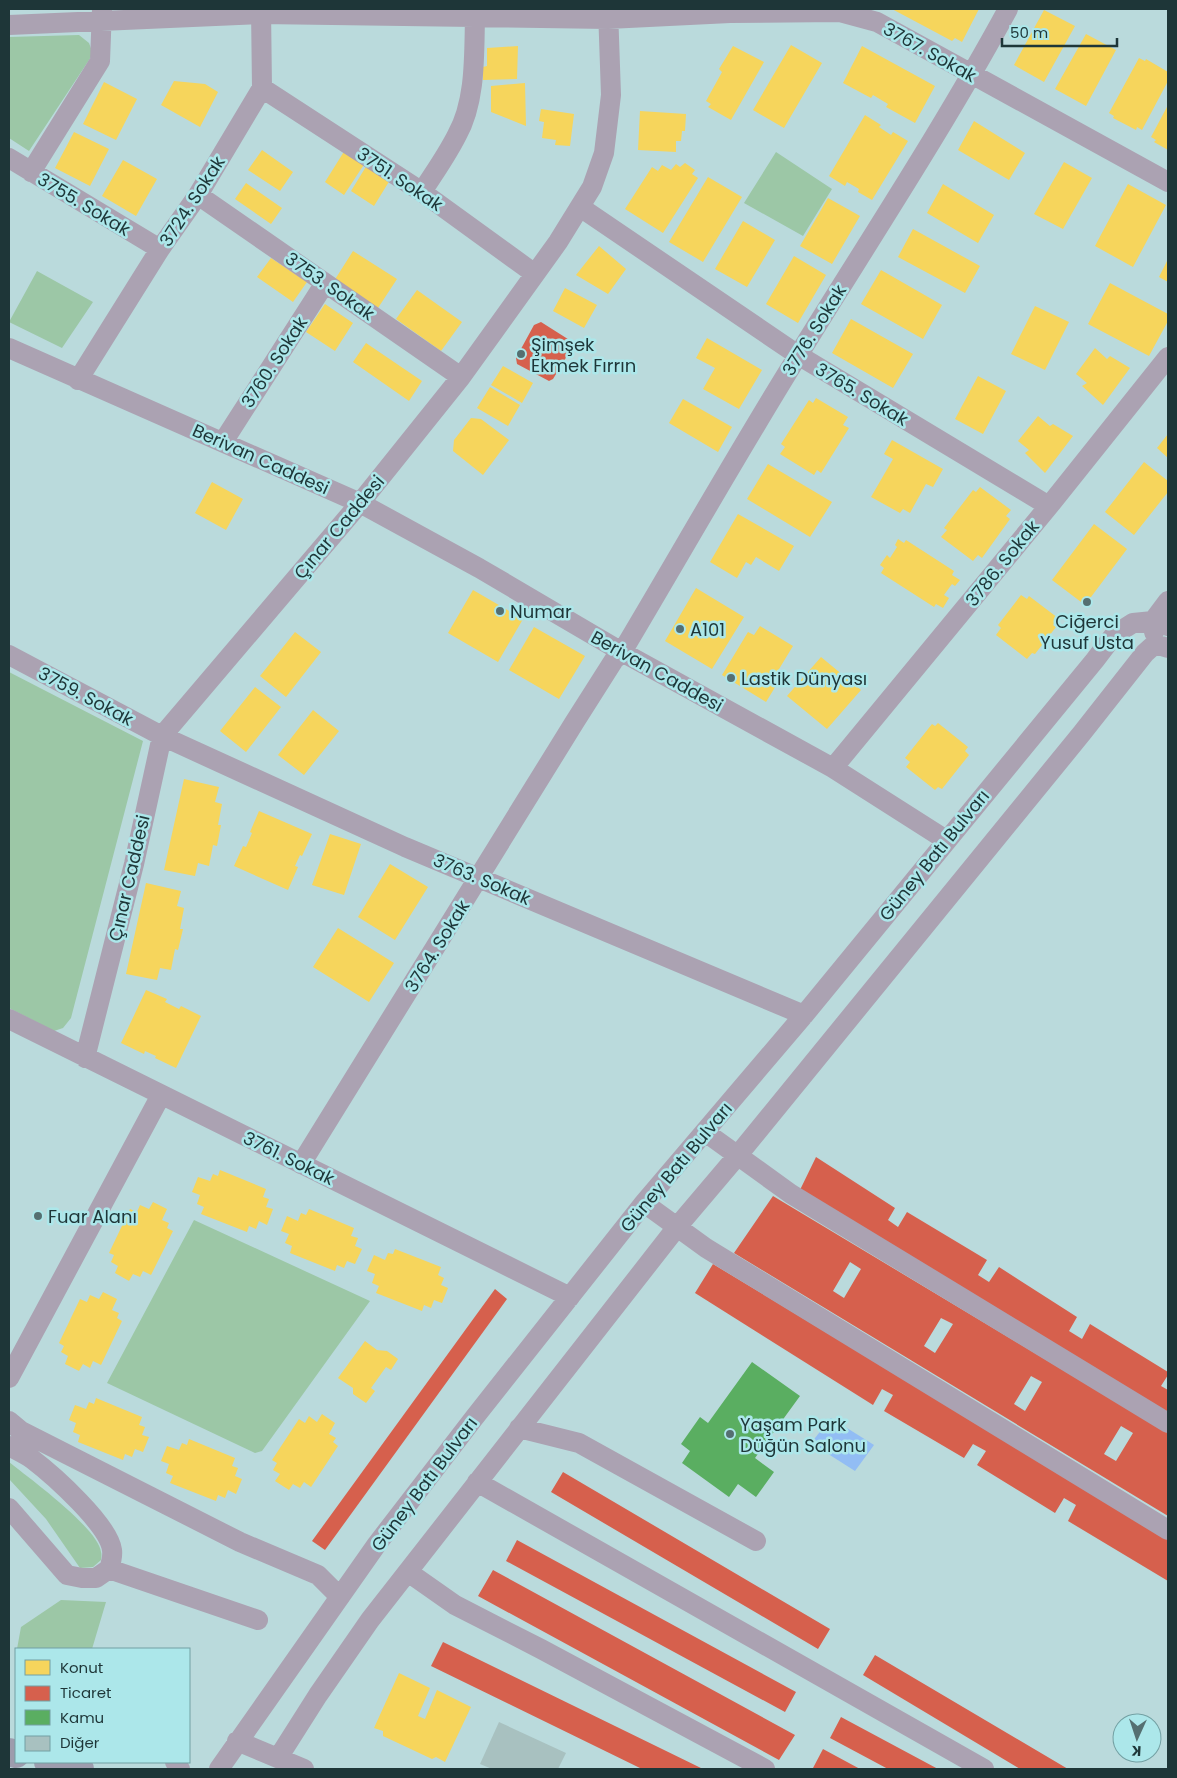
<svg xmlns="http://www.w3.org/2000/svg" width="1177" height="1778" font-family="Poppins,sans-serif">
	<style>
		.green { fill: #9cc7a6 }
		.water { fill: #92bdf4 }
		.homes { fill: #f6d55c }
		.shops { fill: #d6604d; fill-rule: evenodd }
		.public { fill: #5aae61 }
		.building { fill: #a8c1c0 }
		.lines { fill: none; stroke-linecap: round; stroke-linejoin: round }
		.minor { stroke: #aba2b2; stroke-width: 20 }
		.highway { stroke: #9d9cad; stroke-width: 28 }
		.poi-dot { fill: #556f71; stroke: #ace7ea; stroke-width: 2 }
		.labels { text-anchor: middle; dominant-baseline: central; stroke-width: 5; stroke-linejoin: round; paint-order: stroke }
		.street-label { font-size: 18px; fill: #1e3638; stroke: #ace7ea }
		.poi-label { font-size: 18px; fill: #1e3638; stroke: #ace7ea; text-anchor: start }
	</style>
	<rect width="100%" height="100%" fill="#badadc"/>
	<path class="green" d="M 79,35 L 89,43 L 93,54 L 29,151 L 9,138 L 9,37 Z
		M 776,152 L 832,189 L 803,236 L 744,203 Z
		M 37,271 L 93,302 L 62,348 L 9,322 Z
		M 9,672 L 143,741 L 71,1018 L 63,1028 L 54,1031 L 9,1008 Z
		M 194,1220 L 370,1301 L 262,1451 L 255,1453 L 107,1383 Z
		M 9,1462 C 29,1478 98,1528 101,1552 C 102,1555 101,1558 101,1560 L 93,1567 L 80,1568 L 46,1519 L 9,1479 Z
		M 61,1600 L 106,1602 L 92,1649 L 17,1649 L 21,1627 Z"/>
	<path class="water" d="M 831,1418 L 874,1445 L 855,1471 L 811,1443 Z"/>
	<path class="homes" d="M 892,9 L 979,9 L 962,42 L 955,38 L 952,41 Z
		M 1044,10 L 1075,26 L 1044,82 L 1014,65 Z
		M 1086,34 L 1116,50 L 1086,106 L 1055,89 Z
		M 791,45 L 822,63 L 784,128 L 753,110 Z
		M 518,46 L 517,79 L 483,80 L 483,67 L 487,66 L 487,48 Z
		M 733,46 L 764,62 L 731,120 L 708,107 L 711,104 L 706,101 L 722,72 L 719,69 Z
		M 862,46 L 935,86 L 915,123 L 886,107 L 888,104 L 873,95 L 871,98 L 843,83 Z
		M 1139,58 L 1145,61 L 1146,59 L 1168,72 L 1168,81 L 1142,130 L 1137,127 L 1136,130 L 1113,118 L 1114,116 L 1109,113 Z
		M 174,81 L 205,84 L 218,92 L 200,127 L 161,105 Z
		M 104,82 L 137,99 L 116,140 L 83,124 Z
		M 525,83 L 526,126 L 491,112 L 491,86 Z
		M 1168,105 L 1168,150 L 1154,142 L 1156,140 L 1151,137 Z
		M 541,109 L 574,114 L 570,146 L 555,145 L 556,140 L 542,138 L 544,122 L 539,121 Z
		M 640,111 L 686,114 L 685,131 L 682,131 L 681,141 L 676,141 L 676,152 L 638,150 Z
		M 865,115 L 881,125 L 879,127 L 891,135 L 893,132 L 908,141 L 872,200 L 858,192 L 859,189 L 847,182 L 845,186 L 829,176 Z
		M 974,121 L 1025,153 L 1009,180 L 958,150 Z
		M 74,132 L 109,149 L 90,186 L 55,168 Z
		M 262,150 L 293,172 L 280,191 L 248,170 Z
		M 345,150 L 365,163 L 344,195 L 325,182 Z
		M 123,160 L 157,179 L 136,216 L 102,196 Z
		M 1064,162 L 1092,178 L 1063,229 L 1034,214 Z
		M 685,163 L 695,170 L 692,174 L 698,178 L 663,233 L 625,209 L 652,167 L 658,171 L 662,165 L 671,170 L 676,164 L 680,167 Z
		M 367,165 L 390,180 L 374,206 L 351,191 Z
		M 708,177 L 742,197 L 703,262 L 669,242 Z
		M 246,183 L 282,208 L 271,224 L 235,199 Z
		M 943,184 L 994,215 L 978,243 L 927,213 Z
		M 1128,184 L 1166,205 L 1133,267 L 1095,246 Z
		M 828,198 L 860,216 L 832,264 L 800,246 Z
		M 743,221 L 775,240 L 747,287 L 715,269 Z
		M 913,229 L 980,266 L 965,293 L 898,257 Z
		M 599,246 L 626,269 L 608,294 L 576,275 Z
		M 353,251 L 397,279 L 378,308 L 334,281 Z
		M 794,256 L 826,275 L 798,323 L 766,304 Z
		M 271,258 L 307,282 L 293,302 L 257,277 Z
		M 1168,259 L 1168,282 L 1159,277 Z
		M 881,270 L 942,305 L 923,339 L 861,304 Z
		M 1110,283 L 1168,314 L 1168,321 L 1149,356 L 1088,324 Z
		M 565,288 L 597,305 L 584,328 L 553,311 Z
		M 417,290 L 462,322 L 441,351 L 396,319 Z
		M 325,304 L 353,323 L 335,351 L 306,332 Z
		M 1035,306 L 1069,322 L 1045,370 L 1011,354 Z
		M 851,319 L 913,354 L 893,388 L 832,353 Z
		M 707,338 L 762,370 L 739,409 L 703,389 L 715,368 L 696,358 Z
		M 366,343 L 422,381 L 409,401 L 353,362 Z
		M 1095,348 L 1107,359 L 1110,356 L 1130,368 L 1103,405 L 1082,386 L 1087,383 L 1076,374 Z
		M 503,366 L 533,383 L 522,403 L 491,385 Z
		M 978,376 L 1006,391 L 983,434 L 955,419 Z
		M 490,387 L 520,405 L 508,426 L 477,408 Z
		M 816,398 L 848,417 L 843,425 L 849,428 L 821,473 L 817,470 L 814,475 L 780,454 L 785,447 L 781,444 L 809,400 L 813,403 Z
		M 683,399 L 732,427 L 718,452 L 669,423 Z
		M 1038,416 L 1050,426 L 1053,424 L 1073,436 L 1045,473 L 1025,453 L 1029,450 L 1018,441 Z
		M 471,418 L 481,419 L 509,440 L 483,475 L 453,451 L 454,440 Z
		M 1168,434 L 1168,458 L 1157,448 Z
		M 892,440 L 943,469 L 933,487 L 926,484 L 910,513 L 903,509 L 900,513 L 871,497 L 893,459 L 884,454 Z
		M 1144,462 L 1168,481 L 1168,492 L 1134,535 L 1105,512 Z
		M 768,464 L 832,502 L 810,537 L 747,499 Z
		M 212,482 L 243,499 L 226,530 L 195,513 Z
		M 980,487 L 1011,510 L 1006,516 L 1010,519 L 982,558 L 978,555 L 973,561 L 941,537 L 947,530 L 944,528 L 973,490 L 976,492 Z
		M 738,514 L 794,546 L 779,571 L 756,557 L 751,565 L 746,562 L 737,578 L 710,562 Z
		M 1094,524 L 1127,549 L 1085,605 L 1052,580 Z
		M 898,539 L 904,543 L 906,540 L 954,571 L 952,575 L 960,580 L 955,586 L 952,584 L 944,595 L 949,598 L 943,608 L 936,604 L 934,607 L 881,573 L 884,568 L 880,565 L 887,555 L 890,558 L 897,547 L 895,545 Z
		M 696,588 L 744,617 L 712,669 L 665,641 Z
		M 473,590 L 523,619 L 498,662 L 448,633 Z
		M 1021,595 L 1027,599 L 1029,596 L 1058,618 L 1053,625 L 1056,627 L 1035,654 L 1032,653 L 1027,659 L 996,635 L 1001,628 L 998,625 Z
		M 760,626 L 793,646 L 773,679 L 777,684 L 766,702 L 722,675 L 748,632 L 754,635 Z
		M 534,627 L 585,656 L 559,699 L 509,670 Z
		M 295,632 L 321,652 L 286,697 L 260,676 Z
		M 821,657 L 861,690 L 827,729 L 787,696 Z
		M 255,687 L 281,707 L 246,752 L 220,731 Z
		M 313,710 L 339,731 L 304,775 L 278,755 Z
		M 938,723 L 968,747 L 965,751 L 969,755 L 942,789 L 938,787 L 935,790 L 906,767 L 910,762 L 905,758 L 932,724 L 935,726 Z
		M 184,779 L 219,787 L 215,802 L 222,804 L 218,825 L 221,825 L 217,846 L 213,845 L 209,866 L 198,863 L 195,876 L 164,870 Z
		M 259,811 L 312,834 L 302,856 L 300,855 L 295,866 L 298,867 L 288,890 L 234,866 L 243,846 L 246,847 L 252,833 L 250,832 Z
		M 330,834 L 361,844 L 344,895 L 312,885 Z
		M 390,864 L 428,887 L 395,940 L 358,917 Z
		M 146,883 L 181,891 L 177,906 L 184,908 L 180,929 L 183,929 L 178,950 L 175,949 L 171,970 L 160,968 L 157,980 L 126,974 Z
		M 338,928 L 394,963 L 369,1002 L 313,967 Z
		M 146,990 L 167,999 L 165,1002 L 179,1009 L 181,1006 L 201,1016 L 176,1068 L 155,1058 L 156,1056 L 145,1051 L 144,1054 L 121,1043 Z
		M 220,1170 L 266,1189 L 263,1197 L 269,1199 L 266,1207 L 273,1209 L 267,1225 L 259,1221 L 256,1229 L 249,1226 L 247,1232 L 201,1214 L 204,1207 L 197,1204 L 200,1195 L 192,1192 L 198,1177 L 210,1181 L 213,1174 L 218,1176 Z
		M 153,1202 L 167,1209 L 162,1220 L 169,1223 L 167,1228 L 173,1231 L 151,1275 L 143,1271 L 140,1277 L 133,1274 L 129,1281 L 115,1273 L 118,1266 L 111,1262 L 114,1255 L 109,1253 L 130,1209 L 137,1212 L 140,1205 L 149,1209 Z
		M 309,1209 L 354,1228 L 351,1236 L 358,1238 L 355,1246 L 362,1249 L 355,1264 L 347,1261 L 344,1268 L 337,1265 L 335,1271 L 290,1253 L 292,1246 L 285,1243 L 289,1234 L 281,1231 L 287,1216 L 298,1221 L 301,1213 L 306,1215 Z
		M 395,1249 L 441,1267 L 438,1275 L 444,1278 L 441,1285 L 448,1288 L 442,1303 L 434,1300 L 431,1308 L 424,1305 L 422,1311 L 376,1293 L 379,1286 L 372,1283 L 375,1274 L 367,1271 L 374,1255 L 385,1260 L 388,1253 L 393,1254 Z
		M 103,1292 L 117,1299 L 112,1310 L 119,1313 L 117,1318 L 122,1321 L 101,1365 L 93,1361 L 90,1368 L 83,1364 L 79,1371 L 65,1364 L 68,1356 L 61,1352 L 64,1346 L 59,1343 L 80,1299 L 87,1302 L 90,1295 L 99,1299 Z
		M 365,1341 L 377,1350 L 387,1351 L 398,1359 L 391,1370 L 386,1367 L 371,1388 L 375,1391 L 366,1403 L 353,1394 L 353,1388 L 338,1378 Z
		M 96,1398 L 142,1417 L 139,1425 L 145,1427 L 142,1435 L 149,1437 L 143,1452 L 135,1449 L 132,1457 L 125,1454 L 123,1460 L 78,1442 L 80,1435 L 73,1432 L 76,1423 L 69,1420 L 75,1405 L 86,1409 L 89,1402 L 94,1404 Z
		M 322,1414 L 335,1423 L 329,1434 L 336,1438 L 333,1442 L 338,1446 L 311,1487 L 304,1482 L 300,1488 L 293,1484 L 289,1490 L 275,1481 L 280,1474 L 273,1470 L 277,1463 L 272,1460 L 299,1419 L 305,1423 L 309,1416 L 317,1422 Z
		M 189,1439 L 235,1458 L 232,1466 L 238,1468 L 235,1476 L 242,1479 L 236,1494 L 228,1490 L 225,1498 L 218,1495 L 216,1501 L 170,1483 L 173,1476 L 166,1473 L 169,1464 L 161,1461 L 167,1446 L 179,1450 L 182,1443 L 187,1445 Z
		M 399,1673 L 430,1688 L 418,1716 L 425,1719 L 437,1690 L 471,1707 L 445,1762 L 436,1757 L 432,1759 L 383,1736 L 383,1731 L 374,1728 Z"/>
	<path class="shops" d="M 541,322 L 571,341 L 573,346 L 553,379 L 549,381 L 517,364 L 516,358 L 534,325 Z
		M 816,1157 L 895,1208 L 888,1220 L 898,1227 L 907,1212 L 987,1260 L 978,1275 L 989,1282 L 999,1267 L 1077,1317 L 1069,1331 L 1082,1339 L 1090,1324 L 1168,1372 L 1168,1375 L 1161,1386 L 1168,1390 L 1168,1413 L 799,1192 Z
		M 773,1196 L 1168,1433 L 1168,1516 L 734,1253 ZM 850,1262 L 861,1269 L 844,1298 L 833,1291 ZM 941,1318 L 953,1324 L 935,1353 L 924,1346 ZM 1031,1376 L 1042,1382 L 1025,1411 L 1014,1404 ZM 1121,1426 L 1133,1433 L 1116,1461 L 1104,1454 Z
		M 713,1264 L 1168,1539 L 1168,1581 L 1068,1521 L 1076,1505 L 1064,1498 L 1055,1513 L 977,1465 L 986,1451 L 973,1444 L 964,1458 L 884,1411 L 893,1395 L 882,1389 L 873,1405 L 695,1293 Z
		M 495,1289 L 507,1299 L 325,1550 L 312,1541 Z
		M 563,1472 L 830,1629 L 818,1649 L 551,1492 Z
		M 517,1540 L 796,1692 L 785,1712 L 506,1561 Z
		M 493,1570 L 795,1735 L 779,1760 L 478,1596 Z
		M 443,1642 L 703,1769 L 642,1769 L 431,1666 Z
		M 875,1655 L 1068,1769 L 1020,1769 L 863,1675 Z
		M 841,1717 L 938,1769 L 888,1769 L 830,1738 Z
		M 823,1749 L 860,1769 L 816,1769 L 813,1768 Z"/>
	<path class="public" d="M 752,1362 L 800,1396 L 755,1458 L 774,1472 L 756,1497 L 738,1484 L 729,1497 L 682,1463 L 690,1451 L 681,1444 L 700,1417 L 708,1423 Z"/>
	<path class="building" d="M 499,1722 L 566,1753 L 558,1769 L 492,1769 L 480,1764 Z"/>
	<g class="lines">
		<path class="minor" d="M 9,25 L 261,14 L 608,19 L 730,13 L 840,12 L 877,22 L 1168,182
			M 262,88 L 422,192 L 535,274
			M 9,158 L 160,249
			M 31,172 L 100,61 L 102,9
			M 422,192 C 434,173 447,155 457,135 C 476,101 474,55 475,17
			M 198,195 L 461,377
			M 580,207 L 798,355 L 1049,506
			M 9,348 L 360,503 L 479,568 L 622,652 L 833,768 L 946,840
			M 78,380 L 160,249 L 198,195 L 262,88 L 261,9
			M 223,442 L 325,283
			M 1154,632 L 1153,621 L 1168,601
			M 9,655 L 162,736 L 405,847 L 804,1015
			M 833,768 L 1049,506 L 1168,357
			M 9,1019 L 570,1297
			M 85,1058 L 134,864 L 162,736 L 360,503 L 461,377 L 558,242 L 592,187 L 604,153 L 611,95 L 608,9
			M 705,1132 L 791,1194 L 1168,1423
			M 301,1164 L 574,723 L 614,660 L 622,652 C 681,553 738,452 799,354 C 870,239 944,127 1008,9
			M 644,1203 L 706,1248 L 1168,1530
			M 9,1378 L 161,1095
			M 9,1421 L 21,1431 L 240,1542 L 318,1575 L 340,1597
			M 519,1428 L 579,1443 L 756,1541
			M 9,1446 C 16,1450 25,1454 32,1459 C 53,1475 109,1525 112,1550 C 113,1557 111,1563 109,1569
			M 477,1482 L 984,1769
			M 9,1508 L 67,1575 L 82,1578 L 96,1578 L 109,1569
			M 109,1569 L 258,1620
			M 408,1572 L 455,1605 L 541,1649 L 765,1769
			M 237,1741 L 304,1769
			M 278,1758 L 318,1695 L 370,1620 L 677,1227 L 738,1155 L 1082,733 L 1145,653 L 1155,644 L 1168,648
			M 175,1762 L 180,1769
			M 219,1769 L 377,1544 L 474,1418 L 644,1203 L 804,1015 L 1095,660 L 1114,635 L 1133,623 L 1153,621 L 1168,626"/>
		<path class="highway" d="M 9,1752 L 16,1754
			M 48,1762 L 80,1769"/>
	</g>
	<g class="poi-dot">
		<circle cx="521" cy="354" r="5"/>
		<circle cx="1087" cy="602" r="5"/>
		<circle cx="500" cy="611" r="5"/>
		<circle cx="680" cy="629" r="5"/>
		<circle cx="731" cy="678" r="5"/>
		<circle cx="38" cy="1216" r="5"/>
		<circle cx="730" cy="1434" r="5"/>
	</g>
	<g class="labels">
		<g class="street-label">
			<text transform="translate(930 52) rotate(29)">3767. Sokak</text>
			<text transform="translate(400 179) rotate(34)">3751. Sokak</text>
			<text transform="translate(192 201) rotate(-57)">3724. Sokak</text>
			<text transform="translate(84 204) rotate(31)">3755. Sokak</text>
			<text transform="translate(330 286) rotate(35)">3753. Sokak</text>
			<text transform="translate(814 330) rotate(-58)">3776. Sokak</text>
			<text transform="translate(274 362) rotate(-57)">3760. Sokak</text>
			<text transform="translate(862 394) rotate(31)">3765. Sokak</text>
			<text transform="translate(261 459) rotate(24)">Berivan Caddesi</text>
			<text transform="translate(339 527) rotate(-50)">Çınar Caddesi</text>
			<text transform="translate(1002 563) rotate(-51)">3786. Sokak</text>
			<text transform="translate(657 671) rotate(29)">Berivan Caddesi</text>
			<text transform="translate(86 696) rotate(28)">3759. Sokak</text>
			<text transform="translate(934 855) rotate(-51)">Güney Batı Bulvarı</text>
			<text transform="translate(129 878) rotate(-77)">Çınar Caddesi</text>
			<text transform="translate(482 879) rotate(23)">3763. Sokak</text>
			<text transform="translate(437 946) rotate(-58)">3764. Sokak</text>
			<text transform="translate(289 1158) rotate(26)">3761. Sokak</text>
			<text transform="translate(676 1167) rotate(-50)">Güney Batı Bulvarı</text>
			<text transform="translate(424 1484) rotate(-53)">Güney Batı Bulvarı</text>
		</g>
		<g class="poi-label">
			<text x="531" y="344">Şimşek<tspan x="531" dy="21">Ekmek Fırrın</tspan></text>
			<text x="510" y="611">Numar</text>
			<text x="1087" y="621" text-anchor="middle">Ciğerci<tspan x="1087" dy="21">Yusuf Usta</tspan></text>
			<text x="690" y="629">A101</text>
			<text x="741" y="678">Lastik Dünyası</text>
			<text x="48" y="1216">Fuar Alanı</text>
			<text x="740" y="1424">Yaşam Park<tspan x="740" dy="21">Düğün Salonu</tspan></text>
		</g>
	</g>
	<rect width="1177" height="1778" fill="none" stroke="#1e3638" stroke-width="20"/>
	<rect x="15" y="1648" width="175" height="115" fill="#ace7ea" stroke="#73a0a3"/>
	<rect x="25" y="1660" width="25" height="15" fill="#f6d55c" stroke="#73a0a3"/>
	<text x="60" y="1673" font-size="15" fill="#1e3638">Konut</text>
	<rect x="25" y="1686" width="25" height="15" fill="#d6604d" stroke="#73a0a3"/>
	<text x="60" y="1698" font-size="15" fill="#1e3638">Ticaret</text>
	<rect x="25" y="1710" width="25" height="15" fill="#5aae61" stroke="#73a0a3"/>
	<text x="60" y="1723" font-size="15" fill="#1e3638">Kamu</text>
	<rect x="25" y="1736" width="25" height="15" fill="#a8c1c0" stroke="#73a0a3"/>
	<text x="60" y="1748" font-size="15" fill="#1e3638">Diğer</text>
	<g transform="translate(1137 1738) rotate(183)"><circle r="24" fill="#ace7ea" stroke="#73a0a3"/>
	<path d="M0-4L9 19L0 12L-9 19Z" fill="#556f71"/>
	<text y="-8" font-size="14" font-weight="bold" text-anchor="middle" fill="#1e3638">K</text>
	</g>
	<path d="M1002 38v8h115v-8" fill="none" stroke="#1e3638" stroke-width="2.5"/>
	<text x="1010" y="38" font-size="15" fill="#1e3638" stroke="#ace7ea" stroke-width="4" paint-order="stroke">50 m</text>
</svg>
